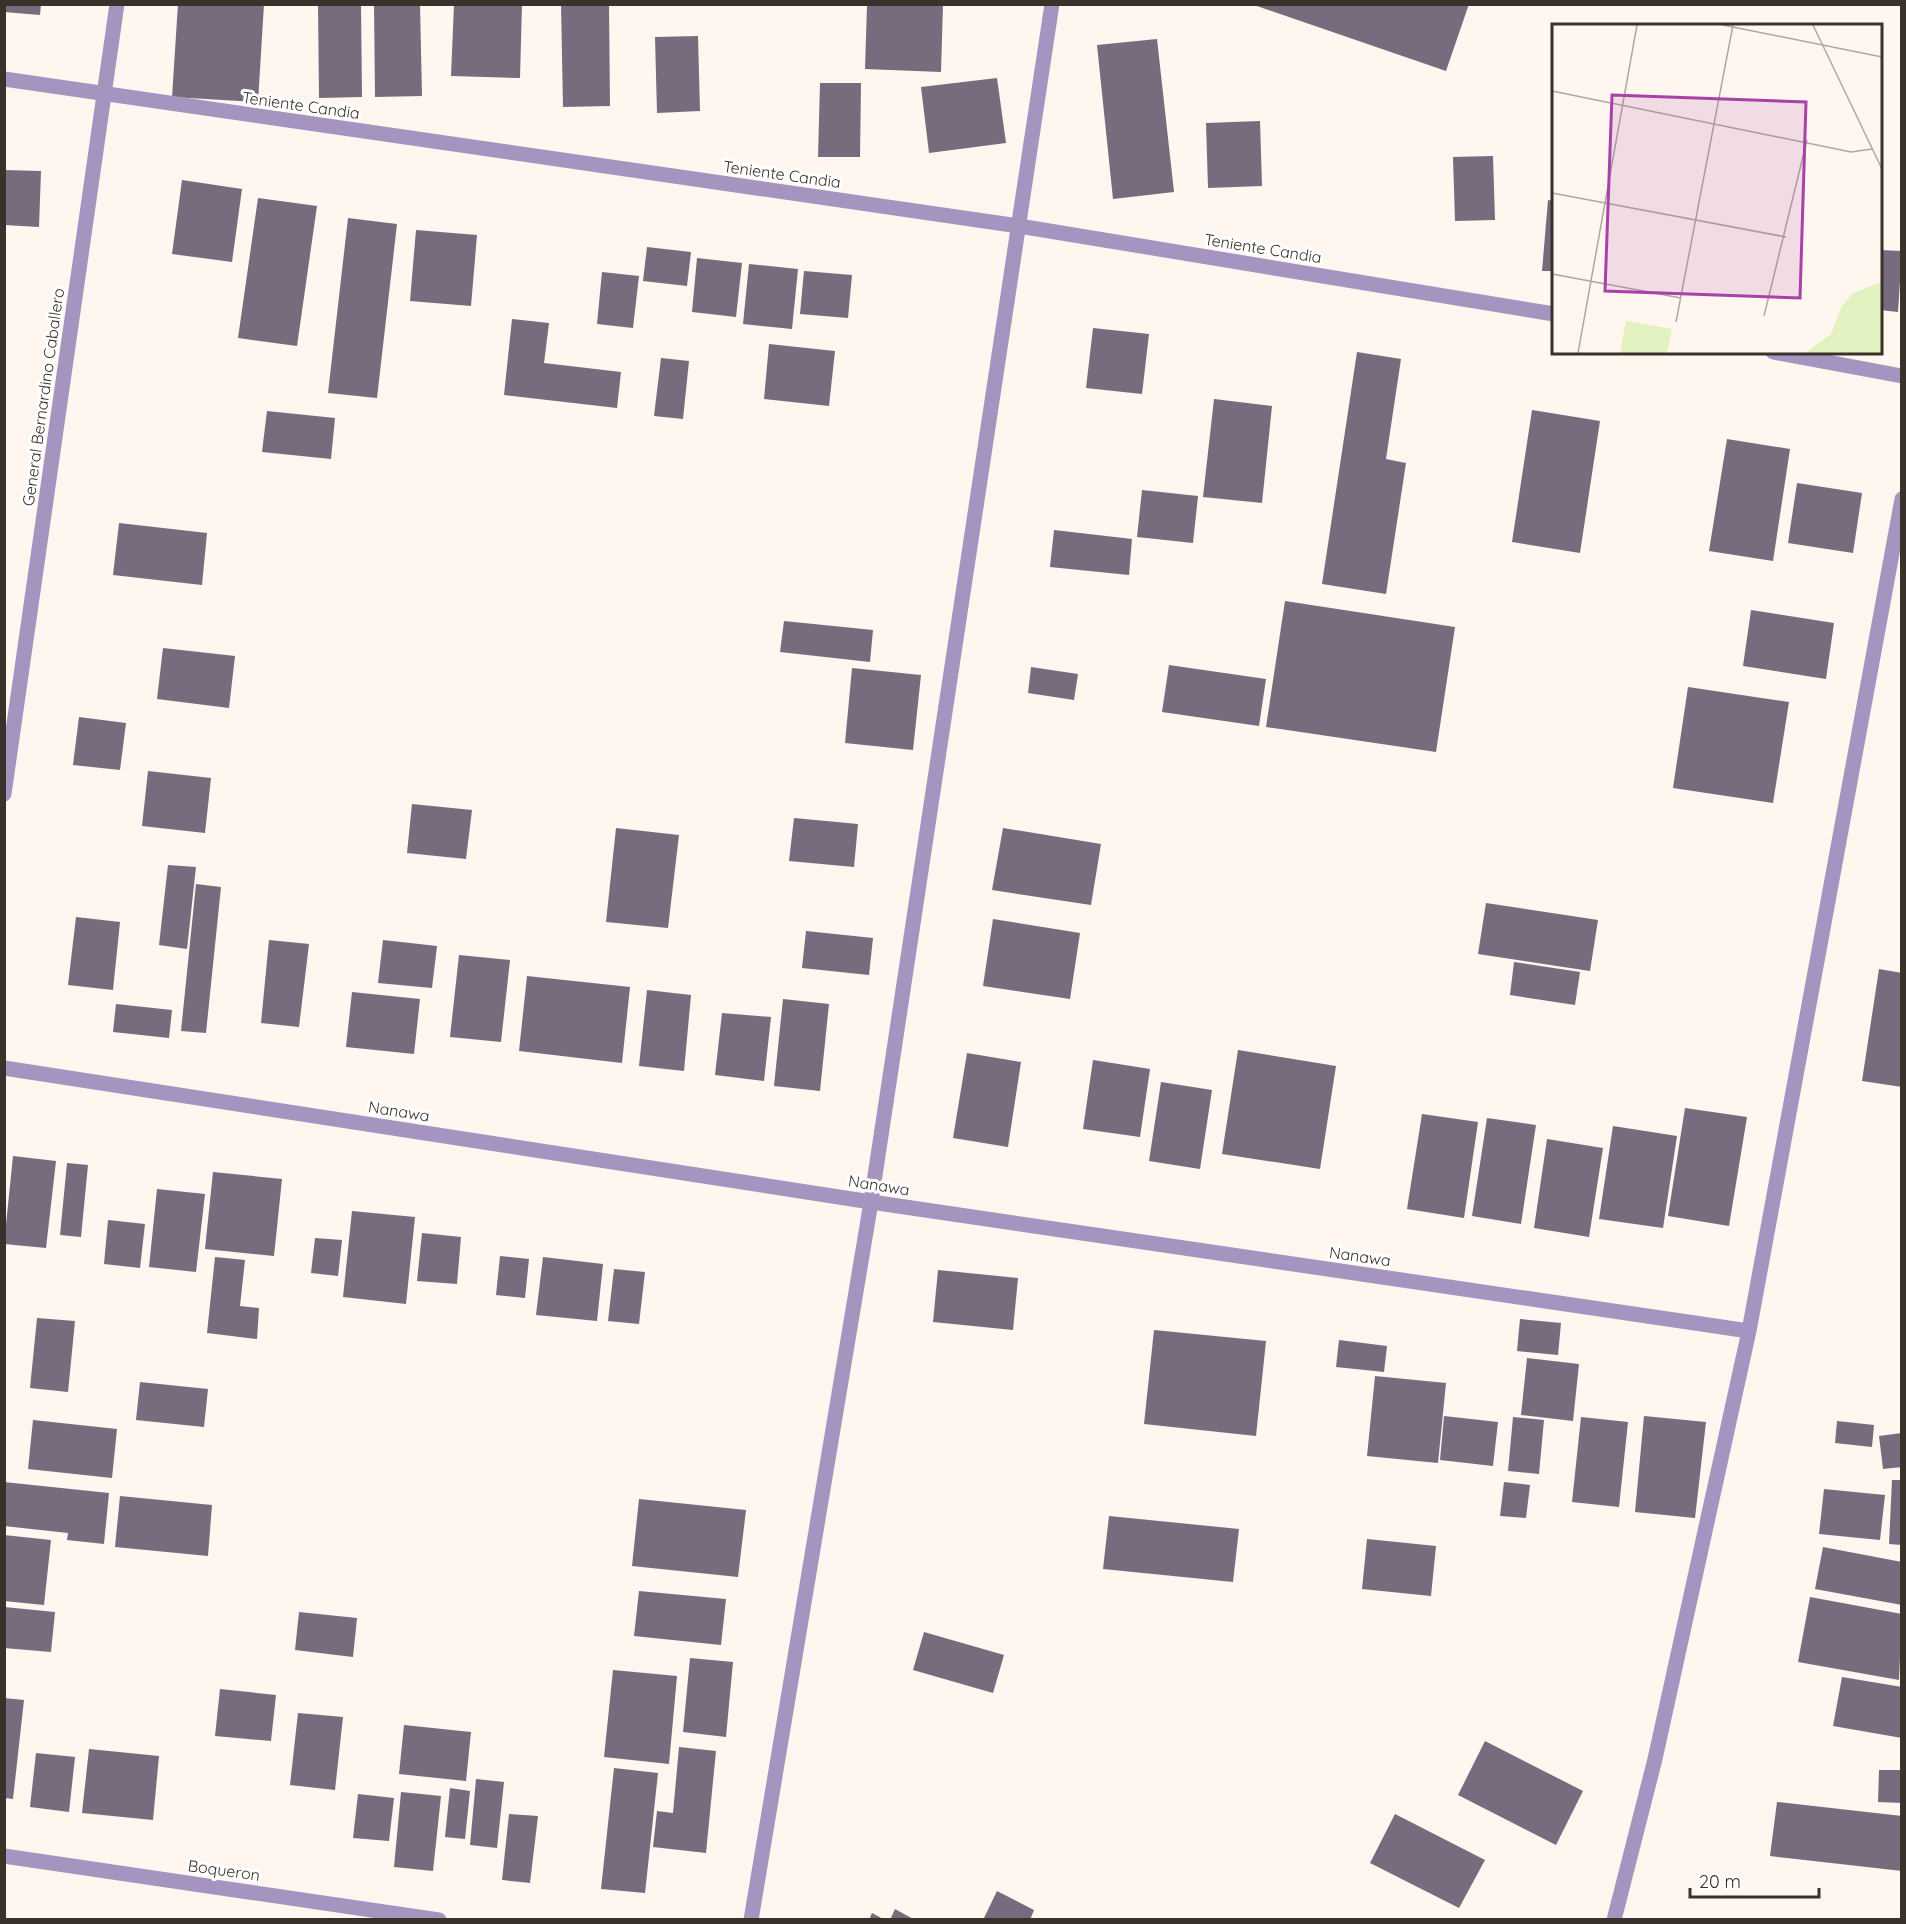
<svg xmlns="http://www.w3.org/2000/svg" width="1906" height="1924" font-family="Quicksand,sans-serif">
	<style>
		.building { fill: #776b7e }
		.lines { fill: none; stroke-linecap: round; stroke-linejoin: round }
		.minor { stroke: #a494bf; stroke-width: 15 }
		.labels { text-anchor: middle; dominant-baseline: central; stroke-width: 6; stroke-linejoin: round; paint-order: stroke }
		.street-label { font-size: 16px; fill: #39322a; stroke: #fff }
		.inset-road { fill: none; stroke: #afa8a0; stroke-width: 1.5 }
		.view { fill: #a842a6; fill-opacity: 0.15; stroke: #a842a6; stroke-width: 3 }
		.inset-edge { fill: none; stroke: #39322a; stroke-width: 3 }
	</style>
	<rect width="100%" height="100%" fill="#fef6ef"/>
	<path class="building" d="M 4,4 L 41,4 L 40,15 L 4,12 Z
		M 178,4 L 264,4 L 258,102 L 172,97 Z
		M 318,4 L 361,4 L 362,97 L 319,98 Z
		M 374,4 L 420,4 L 422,96 L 375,97 Z
		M 454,4 L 522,4 L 520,78 L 451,76 Z
		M 561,4 L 609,4 L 610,106 L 563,107 Z
		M 1251,4 L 1469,4 L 1446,71 Z
		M 867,5 L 943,5 L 941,72 L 865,69 Z
		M 698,36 L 700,111 L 657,113 L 655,37 Z
		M 1157,39 L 1174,192 L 1113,199 L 1097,45 Z
		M 997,78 L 1006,143 L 929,153 L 921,87 Z
		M 820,83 L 861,83 L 860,157 L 818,157 Z
		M 1260,121 L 1262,186 L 1208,188 L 1206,123 Z
		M 1493,156 L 1495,220 L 1455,221 L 1453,157 Z
		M 4,170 L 41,171 L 39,227 L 4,225 Z
		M 182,180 L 242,189 L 232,262 L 172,254 Z
		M 258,198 L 317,206 L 297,346 L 238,338 Z
		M 1548,200 L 1554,201 L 1554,271 L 1542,271 Z
		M 348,218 L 397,224 L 377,398 L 328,393 Z
		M 416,230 L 477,235 L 471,306 L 410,301 Z
		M 647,247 L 691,252 L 687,286 L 643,281 Z
		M 1880,250 L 1902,251 L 1898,312 L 1880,310 Z
		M 697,258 L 742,263 L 736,317 L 692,312 Z
		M 749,264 L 798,269 L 792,329 L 743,324 Z
		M 804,271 L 852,275 L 848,318 L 800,314 Z
		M 602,272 L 639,276 L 633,328 L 597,324 Z
		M 512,319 L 549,323 L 544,363 L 621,372 L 617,408 L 504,395 Z
		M 1093,328 L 1149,334 L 1142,394 L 1086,388 Z
		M 769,344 L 835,351 L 829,406 L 764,399 Z
		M 1357,352 L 1401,359 L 1386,459 L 1406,463 L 1386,594 L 1322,584 Z
		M 661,358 L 689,361 L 683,419 L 654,416 Z
		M 1214,399 L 1272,406 L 1262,503 L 1203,497 Z
		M 1532,410 L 1600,421 L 1580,553 L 1512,542 Z
		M 267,411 L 335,418 L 331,459 L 262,452 Z
		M 1727,439 L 1790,449 L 1773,561 L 1709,551 Z
		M 1797,483 L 1862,493 L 1853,553 L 1788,543 Z
		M 1142,490 L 1198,496 L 1193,543 L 1137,537 Z
		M 119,523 L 207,533 L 202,585 L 113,575 Z
		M 1054,530 L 1132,539 L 1129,575 L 1050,567 Z
		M 1285,601 L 1455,627 L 1436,752 L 1266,727 Z
		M 1751,610 L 1834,623 L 1826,679 L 1743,666 Z
		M 784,621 L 873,630 L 870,662 L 780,652 Z
		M 163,648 L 235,656 L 229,708 L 157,699 Z
		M 1169,665 L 1266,679 L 1259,726 L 1162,712 Z
		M 1031,667 L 1078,674 L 1074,700 L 1028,693 Z
		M 852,668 L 921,675 L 913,750 L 845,743 Z
		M 1688,687 L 1789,702 L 1773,803 L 1673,788 Z
		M 79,717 L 126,723 L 120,770 L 73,765 Z
		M 148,771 L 211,778 L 205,833 L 142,826 Z
		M 412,804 L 472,810 L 466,859 L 407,853 Z
		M 794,818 L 858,824 L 854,867 L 789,861 Z
		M 616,828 L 679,835 L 668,928 L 606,922 Z
		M 1003,828 L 1101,844 L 1091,905 L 992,890 Z
		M 168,865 L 196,867 L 187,949 L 159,945 Z
		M 196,884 L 221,887 L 206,1033 L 181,1031 Z
		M 1486,903 L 1598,920 L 1590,971 L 1478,954 Z
		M 76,917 L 120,922 L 113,990 L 68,985 Z
		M 993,919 L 1080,933 L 1070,999 L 983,986 Z
		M 806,931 L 873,938 L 869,975 L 802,968 Z
		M 269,940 L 309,944 L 299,1027 L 261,1023 Z
		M 383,940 L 437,946 L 432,988 L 378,983 Z
		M 459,955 L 510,960 L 501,1042 L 450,1037 Z
		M 1514,962 L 1580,972 L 1575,1005 L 1510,995 Z
		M 1879,969 L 1902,973 L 1902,1087 L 1862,1081 Z
		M 527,976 L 630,987 L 622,1063 L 519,1051 Z
		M 647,990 L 691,995 L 684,1071 L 639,1066 Z
		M 352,992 L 420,999 L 414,1054 L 346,1047 Z
		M 783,999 L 829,1004 L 820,1091 L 774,1086 Z
		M 116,1004 L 172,1010 L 169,1038 L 113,1032 Z
		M 722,1013 L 771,1017 L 764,1081 L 715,1075 Z
		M 1238,1050 L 1336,1066 L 1320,1169 L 1222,1154 Z
		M 967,1053 L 1021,1062 L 1008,1147 L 953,1138 Z
		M 1093,1060 L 1150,1069 L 1140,1137 L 1083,1129 Z
		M 1161,1082 L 1212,1090 L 1200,1169 L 1149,1161 Z
		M 1685,1108 L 1747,1117 L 1729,1226 L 1668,1216 Z
		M 1422,1114 L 1478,1122 L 1464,1218 L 1407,1209 Z
		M 1487,1118 L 1536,1125 L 1521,1224 L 1472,1216 Z
		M 1613,1126 L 1677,1136 L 1663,1228 L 1599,1219 Z
		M 1547,1139 L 1603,1148 L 1589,1237 L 1534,1228 Z
		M 13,1156 L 56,1161 L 46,1248 L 4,1244 Z
		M 67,1163 L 88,1165 L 81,1237 L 60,1235 Z
		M 213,1172 L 282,1179 L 274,1256 L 205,1249 Z
		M 157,1189 L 205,1194 L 196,1272 L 149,1267 Z
		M 352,1211 L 415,1217 L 406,1304 L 343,1297 Z
		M 108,1220 L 145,1224 L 140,1268 L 104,1264 Z
		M 422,1233 L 461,1237 L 457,1284 L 417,1281 Z
		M 315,1238 L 342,1240 L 338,1276 L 311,1273 Z
		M 500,1256 L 529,1259 L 525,1298 L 496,1295 Z
		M 215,1257 L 245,1260 L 240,1306 L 259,1308 L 257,1339 L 207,1333 Z
		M 543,1257 L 603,1264 L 597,1321 L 536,1315 Z
		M 614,1269 L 645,1272 L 639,1324 L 608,1321 Z
		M 938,1270 L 1018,1278 L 1013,1330 L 933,1322 Z
		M 37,1318 L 75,1321 L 68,1392 L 30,1388 Z
		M 1520,1319 L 1561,1323 L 1558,1355 L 1517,1351 Z
		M 1154,1330 L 1266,1341 L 1256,1436 L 1144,1424 Z
		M 1339,1340 L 1387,1346 L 1384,1372 L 1336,1367 Z
		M 1527,1358 L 1579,1364 L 1573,1421 L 1521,1415 Z
		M 1375,1376 L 1446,1383 L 1438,1463 L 1367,1456 Z
		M 140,1382 L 208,1389 L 204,1427 L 136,1420 Z
		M 1444,1416 L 1498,1422 L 1493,1466 L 1440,1460 Z
		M 1644,1416 L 1706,1422 L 1695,1518 L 1635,1512 Z
		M 1513,1417 L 1544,1420 L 1539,1474 L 1508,1471 Z
		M 1581,1417 L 1628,1422 L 1619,1507 L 1572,1502 Z
		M 33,1420 L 117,1429 L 112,1478 L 28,1469 Z
		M 1837,1421 L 1874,1425 L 1872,1447 L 1835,1443 Z
		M 1902,1433 L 1902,1467 L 1883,1469 L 1879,1436 Z
		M 1892,1480 L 1902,1480 L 1902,1545 L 1889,1544 Z
		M 4,1482 L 109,1493 L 104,1544 L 67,1540 L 68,1533 L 4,1526 Z
		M 1504,1482 L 1530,1485 L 1526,1518 L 1500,1516 Z
		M 1824,1489 L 1885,1495 L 1880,1540 L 1819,1534 Z
		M 120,1496 L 212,1505 L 208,1556 L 115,1547 Z
		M 639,1499 L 746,1510 L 738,1577 L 632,1566 Z
		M 1109,1516 L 1239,1529 L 1233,1582 L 1103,1569 Z
		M 4,1535 L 51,1540 L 44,1605 L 4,1601 Z
		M 1367,1539 L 1436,1546 L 1431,1596 L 1362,1589 Z
		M 1823,1547 L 1902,1562 L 1902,1605 L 1815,1589 Z
		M 639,1591 L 726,1599 L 721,1645 L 634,1636 Z
		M 1810,1597 L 1902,1614 L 1899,1680 L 1798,1662 Z
		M 4,1607 L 55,1612 L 51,1652 L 4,1648 Z
		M 299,1612 L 357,1618 L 353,1657 L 295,1650 Z
		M 924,1632 L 1004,1655 L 993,1693 L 913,1670 Z
		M 690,1658 L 733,1662 L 726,1737 L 683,1732 Z
		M 613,1670 L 677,1676 L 669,1764 L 604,1757 Z
		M 1842,1677 L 1902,1687 L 1902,1738 L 1833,1726 Z
		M 220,1689 L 276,1695 L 271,1741 L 215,1736 Z
		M 4,1698 L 24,1700 L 13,1799 L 4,1798 Z
		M 298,1713 L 343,1717 L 335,1790 L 290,1785 Z
		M 404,1725 L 471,1732 L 466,1781 L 399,1774 Z
		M 1485,1741 L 1583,1791 L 1556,1845 L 1458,1795 Z
		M 679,1747 L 716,1751 L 706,1853 L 653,1847 L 657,1811 L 673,1813 Z
		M 89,1749 L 159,1756 L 153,1820 L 82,1813 Z
		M 36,1753 L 75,1757 L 69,1812 L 30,1807 Z
		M 614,1768 L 658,1773 L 645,1893 L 601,1889 Z
		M 1879,1770 L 1902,1770 L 1902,1803 L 1878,1802 Z
		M 476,1779 L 504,1782 L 497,1848 L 470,1845 Z
		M 450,1788 L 470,1791 L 465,1839 L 445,1837 Z
		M 401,1792 L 441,1796 L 433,1871 L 394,1867 Z
		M 358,1794 L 394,1798 L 389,1841 L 353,1838 Z
		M 1777,1802 L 1902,1816 L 1902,1871 L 1770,1856 Z
		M 509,1814 L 538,1816 L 530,1883 L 502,1880 Z
		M 1395,1814 L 1485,1860 L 1459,1908 L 1370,1863 Z
		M 997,1891 L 1034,1910 L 1030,1920 L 983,1920 Z
		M 895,1909 L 915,1920 L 890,1920 Z
		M 872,1913 L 885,1920 L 869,1920 Z"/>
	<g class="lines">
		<path class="minor" d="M 4,79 L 1019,226 L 1554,314
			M 1773,352 L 1902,376
			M 4,794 L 117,4
			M 4,1068 L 871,1202 L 1749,1331
			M 4,1856 L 439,1920
			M 751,1920 L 871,1202 L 1052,4
			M 1614,1920 L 1655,1759 L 1749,1331 L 1902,499"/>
	</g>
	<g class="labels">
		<g class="street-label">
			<text transform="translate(301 105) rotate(8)">Teniente Candia</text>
			<text transform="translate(782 174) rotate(8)">Teniente Candia</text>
			<text transform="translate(1263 248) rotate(9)">Teniente Candia</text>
			<text transform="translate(43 397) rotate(-82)">General Bernardino Caballero</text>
			<text transform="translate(399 1111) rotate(9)">Nanawa</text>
			<text transform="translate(879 1185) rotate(9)">Nanawa</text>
			<text transform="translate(1360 1256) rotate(8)">Nanawa</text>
			<text transform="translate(224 1870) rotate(8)">Boqueron</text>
		</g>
	</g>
	<g transform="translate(1552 24)">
		<rect width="330" height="330" fill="#fef6ef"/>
		<path d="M 74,297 L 120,305 L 115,329 L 68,329 Z" fill="#e1f1bf"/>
		<path d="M 330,258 L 330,329 L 253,329 L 279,310 L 290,282 L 301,269 Z" fill="#e1f1bf"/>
		<path class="inset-road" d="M 171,1 L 330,33M 261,1 L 330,145M 0,67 L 299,128 L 320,125M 0,169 L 234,213M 0,250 L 129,274M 212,292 L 255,116M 124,298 L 181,1M 26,329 L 85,1"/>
		<path class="view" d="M 60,71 L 254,78 L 248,274 L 53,267 Z"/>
		<rect width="330" height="330" class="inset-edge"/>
	</g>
	<rect width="1906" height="1924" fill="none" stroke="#39322a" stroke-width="12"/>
	<path d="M1690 1888v9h129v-9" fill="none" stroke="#39322a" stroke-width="3"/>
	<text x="1699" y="1888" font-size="18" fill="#39322a" stroke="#ffffff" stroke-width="4.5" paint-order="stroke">20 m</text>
</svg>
